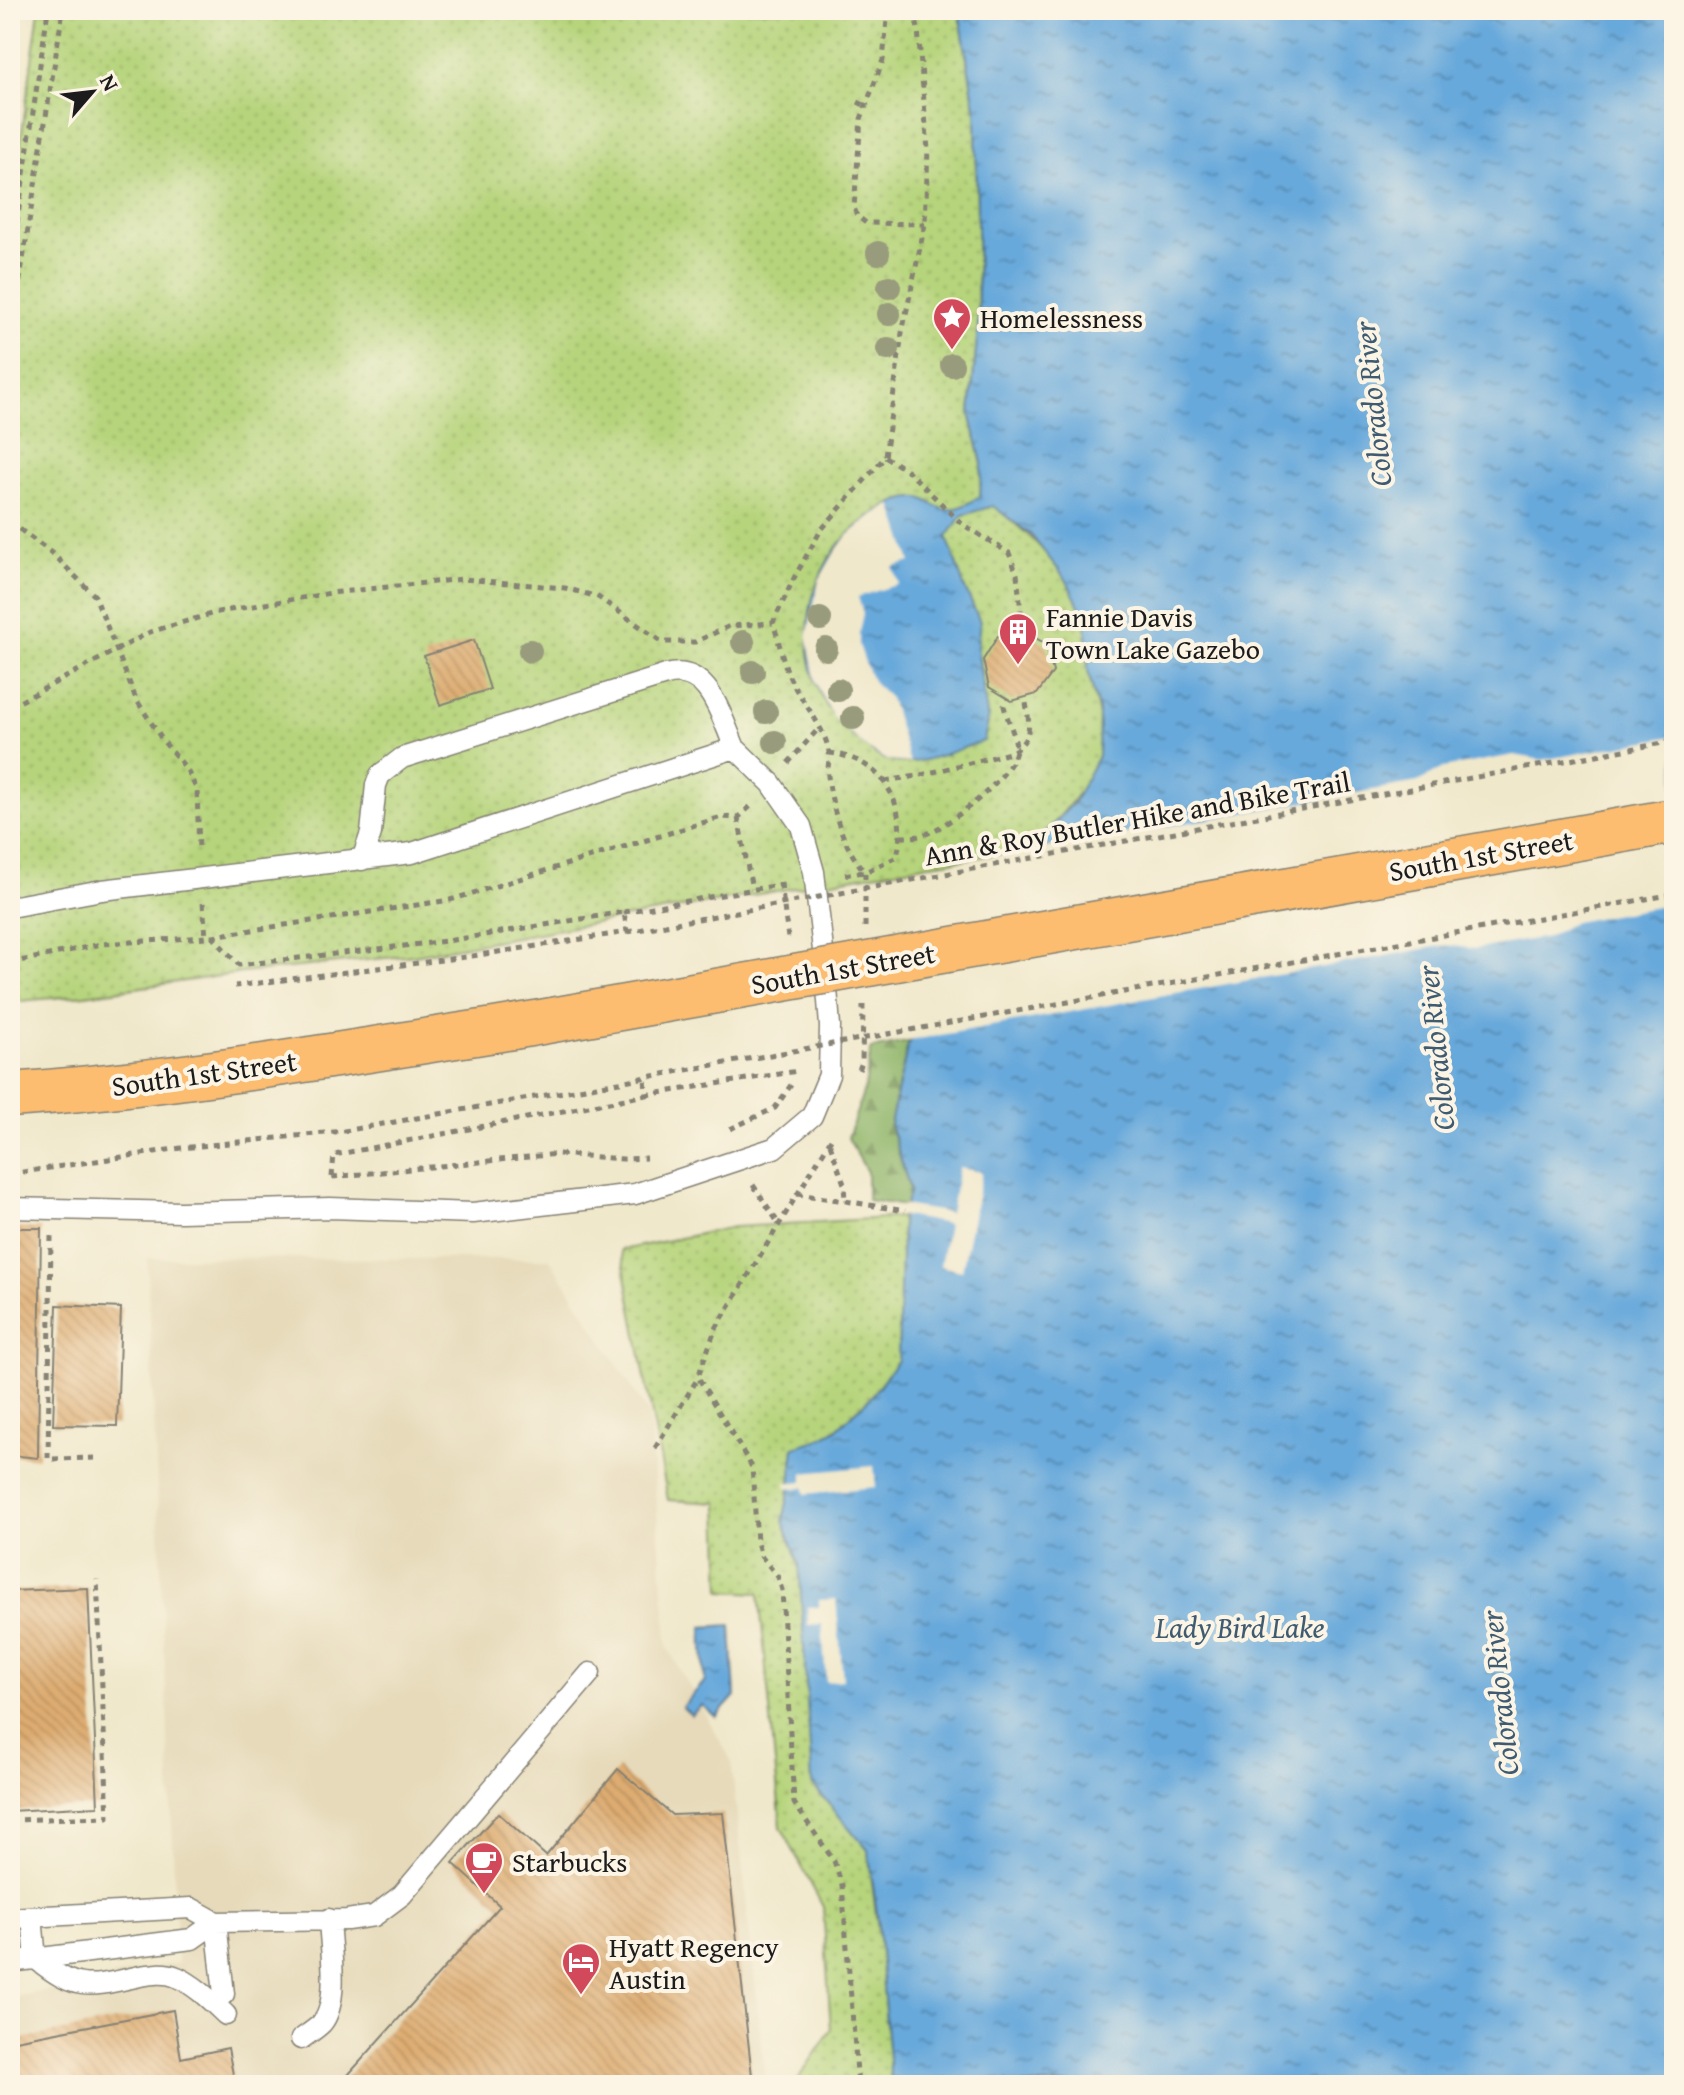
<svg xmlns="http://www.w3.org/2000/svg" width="1684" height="2095" font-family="'Gentium Book Plus',serif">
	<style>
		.built { fill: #e6daba }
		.forest { fill: url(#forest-firs); stroke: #566944; stroke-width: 2 }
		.park { fill: url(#park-dots); stroke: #69784c; stroke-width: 2 }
		.water { fill: url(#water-ripples); stroke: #42627c; stroke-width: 2 }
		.pier { fill: #f0e8cb }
		.building { fill: url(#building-back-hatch) }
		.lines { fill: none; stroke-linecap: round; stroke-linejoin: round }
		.service-casing { stroke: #868274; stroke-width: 23 }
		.primary-casing { stroke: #868274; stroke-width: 47 }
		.path { stroke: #868274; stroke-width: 5; stroke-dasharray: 6 6; stroke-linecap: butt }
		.service { stroke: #fff; stroke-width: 20 }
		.primary { stroke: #fcbd6f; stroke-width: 44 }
		.primary-bridge-casing { stroke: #868274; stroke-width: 47; stroke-linecap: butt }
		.path-bridge { stroke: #868274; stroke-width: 5; stroke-dasharray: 6 6; stroke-linecap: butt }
		.primary-bridge { stroke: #fcbd6f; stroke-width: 44 }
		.tree { fill: #999b7d }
		.labels { text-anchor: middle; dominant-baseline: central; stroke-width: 8; stroke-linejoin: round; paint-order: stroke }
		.poi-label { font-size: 28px; fill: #1c1c1c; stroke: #fcf5e5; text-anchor: start }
		.street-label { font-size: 28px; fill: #1c1c1c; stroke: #fcf5e5 }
		.water-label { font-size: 30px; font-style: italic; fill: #3e5b72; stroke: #fcf5e5 }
	</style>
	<defs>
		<pattern id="forest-firs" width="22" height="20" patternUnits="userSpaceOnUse" patternTransform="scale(2)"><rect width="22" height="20" fill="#90b66b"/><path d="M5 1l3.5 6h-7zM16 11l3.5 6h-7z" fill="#759357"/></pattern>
		<pattern id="park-dots" width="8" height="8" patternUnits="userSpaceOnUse" patternTransform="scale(2)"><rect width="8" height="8" fill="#b6d47b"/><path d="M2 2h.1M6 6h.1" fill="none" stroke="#9cb56a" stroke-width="1.8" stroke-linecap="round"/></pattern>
		<pattern id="water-ripples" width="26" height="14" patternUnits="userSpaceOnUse" patternTransform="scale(2)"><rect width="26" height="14" fill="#67a9db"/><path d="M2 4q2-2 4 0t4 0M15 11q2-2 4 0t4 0" fill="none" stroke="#5489b1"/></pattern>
		<pattern id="building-back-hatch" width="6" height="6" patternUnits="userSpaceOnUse" patternTransform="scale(2)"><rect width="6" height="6" fill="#ddac71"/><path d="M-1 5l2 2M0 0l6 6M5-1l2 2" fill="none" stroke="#bd9361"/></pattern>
	</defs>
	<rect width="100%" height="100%" fill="#fcf5e5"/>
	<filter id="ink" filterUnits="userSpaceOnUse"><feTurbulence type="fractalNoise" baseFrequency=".0125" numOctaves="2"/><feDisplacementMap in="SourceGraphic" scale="16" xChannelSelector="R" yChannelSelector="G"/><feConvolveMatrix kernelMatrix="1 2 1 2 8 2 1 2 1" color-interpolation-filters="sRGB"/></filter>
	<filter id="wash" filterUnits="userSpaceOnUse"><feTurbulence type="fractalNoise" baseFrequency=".006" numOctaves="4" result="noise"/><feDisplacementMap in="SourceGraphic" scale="32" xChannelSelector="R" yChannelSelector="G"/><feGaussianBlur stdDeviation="1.8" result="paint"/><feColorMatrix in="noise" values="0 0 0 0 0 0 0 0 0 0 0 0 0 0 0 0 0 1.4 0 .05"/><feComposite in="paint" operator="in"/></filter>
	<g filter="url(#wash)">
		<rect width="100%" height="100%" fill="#f0e8cb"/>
		<path class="built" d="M 147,1258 L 550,1259 L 649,1414 L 668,1648 L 731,1760 L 766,2085 L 10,2085 L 10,1998 L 178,1963 Z"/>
		<path class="forest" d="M 912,1041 L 908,1045 L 890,1124 L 910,1190 L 906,1206 L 867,1200 L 867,1172 L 848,1138 L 865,1087 L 871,1049 Z"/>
		<path class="park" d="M 39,10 L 959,10 L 976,113 L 978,328 L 970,413 L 982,464 L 980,496 C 1027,532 1076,570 1087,632 C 1090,646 1086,661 1089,675 C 1095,701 1107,732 1097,759 C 1083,796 1056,817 1034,849 L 924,865 L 414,955 L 242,973 L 85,995 L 10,1002 L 10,219 Z
			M 902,1217 L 901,1290 L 912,1373 L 845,1821 L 868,1850 L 897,2085 L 794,2085 L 831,2030 L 823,1907 L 781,1827 L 759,1593 L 721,1591 L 718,1503 L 668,1500 L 621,1250 L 734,1227 Z"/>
		<path class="water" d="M 959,10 L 1669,10 L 1674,28 L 1674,2085 L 891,2085 L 877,1914 L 868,1850 L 812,1784 L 799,1564 L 783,1521 L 789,1493 L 794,1447 L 817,1440 L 837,1429 L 870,1398 L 898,1360 L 902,1217 L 910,1190 L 890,1124 L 908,1045 L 927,1021 L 985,919 L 1043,835 L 1074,802 L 1098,756 L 1099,713 L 1088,671 L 1087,633 L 1079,606 L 1067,581 L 1031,535 L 993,506 L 963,515 L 947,537 L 964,586 L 980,622 L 977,646 L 988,721 L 984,741 C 956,749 920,768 890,761 C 878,758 865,746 855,738 C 794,690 794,592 846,537 C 863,520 895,495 920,498 C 926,499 930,503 936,506 C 952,515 967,504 980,496 L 982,464 L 970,413 L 978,328 L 976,113 Z
			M 731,1625 L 735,1696 L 716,1717 L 702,1705 L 691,1715 L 682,1707 L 705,1681 L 702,1627 Z"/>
		<path class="pier" d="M 892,504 L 911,562 L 893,567 L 899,584 L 858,597 L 863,613 L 859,633 L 859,645 L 869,674 L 876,685 L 890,698 L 910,763 L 888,761 L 864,746 L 833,717 L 816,683 L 807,636 L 819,580 L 835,552 L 846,537 L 870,517 Z
			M 1674,736 L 1674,904 L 1574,922 L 1548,937 L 1475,949 L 1446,945 L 907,1041 L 924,1019 L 982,916 L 1027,851 L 1418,782 L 1443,768 L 1514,755 L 1542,760 Z
			M 959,1168 L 982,1172 L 962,1271 L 940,1266 L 948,1224 L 899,1215 L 902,1205 L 950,1213 Z
			M 874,1466 L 876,1487 L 805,1494 L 804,1487 L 787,1489 L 786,1483 L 803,1481 L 803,1473 Z
			M 836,1599 L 843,1680 L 826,1682 L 822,1624 L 808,1625 L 807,1607 L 819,1607 L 819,1600 Z"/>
		<g id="blocks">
			<path class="building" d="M 1023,631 L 1046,644 L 1053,672 L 1037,694 L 1012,701 L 989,687 L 983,660 L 998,636 Z
				M 474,640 L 490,689 L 440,705 L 424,656 Z
				M 10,1228 L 41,1228 L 38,1458 L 10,1455 Z
				M 57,1305 L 121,1308 L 117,1426 L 53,1425 Z
				M 88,1588 L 98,1806 L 10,1811 L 10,1591 Z
				M 618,1769 L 672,1815 L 723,1813 L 753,2085 L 339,2085 L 500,1906 L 453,1863 L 498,1813 L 546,1856 Z
				M 173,2010 L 181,2058 L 228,2048 L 235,2085 L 10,2085 L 10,2021 L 15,2040 Z"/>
		</g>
	</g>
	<g filter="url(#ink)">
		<use href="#blocks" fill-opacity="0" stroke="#868274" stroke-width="2"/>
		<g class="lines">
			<defs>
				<path id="service" d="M 362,860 L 371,833 L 376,785 L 380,775 L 402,758 L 666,675 C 709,663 721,717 735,748
					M 10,907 L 102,890 L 412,853 L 735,748 L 771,783 L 801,826 L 814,872 L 826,976 L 830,1026 L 829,1075 L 812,1116 L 774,1148 L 635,1194 L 473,1213 L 330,1208 L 181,1212 L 10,1208
					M 32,1917 L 36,1959 C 78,1993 90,1987 140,1976 C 152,1974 165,1972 177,1977 C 195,1985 211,2001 226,2015
					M 10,1918 L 191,1908 L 216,1922 L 347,1920 L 374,1916 L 402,1895 L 590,1673
					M 216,1922 L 224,1994
					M 10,1962 L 192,1939 L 216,1922
					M 301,2039 C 308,2034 316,2029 322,2023 C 340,2002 330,1946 329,1919"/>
				<path id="primary" d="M 10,1095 C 179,1083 346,1053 513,1027"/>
			</defs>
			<use href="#service" class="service-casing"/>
			<use href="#primary" class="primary-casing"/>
			<path class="path" d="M 888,10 L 883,60 L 861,119 L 854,207 L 857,216 L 866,223 L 925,224
				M 858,102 L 866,106
				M 10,270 L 48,10
				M 10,341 L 63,10
				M 885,457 L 908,471 L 962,524 L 1009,553 L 1017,574 L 1023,631
				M 10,522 L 53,554 L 95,596 L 136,699 L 163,741 L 186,768 L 197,790 L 199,851
				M 10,707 L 150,632 L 218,612 L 331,593 L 463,579 L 565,588 L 598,597 L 662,642 L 695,642 L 730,626 L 773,623
				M 829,753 C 885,759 908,806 897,857 L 865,872 L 842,875
				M 788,763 L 819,728
				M 885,781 L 917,776 L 1010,753 C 1035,739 1029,722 1025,697
				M 738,818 L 752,889
				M 901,837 C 909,837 919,837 926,834 C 949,826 1015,775 1016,749 C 1016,736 1007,719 1004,706 L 1009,699
				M 781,884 L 788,938
				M 203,903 L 206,937
				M 624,912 L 784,884
				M 865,927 L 865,872 C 843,847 832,810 828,776 C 827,768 830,760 829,752 C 824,724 800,701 789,676 C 782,659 779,640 773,623 L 794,578 L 821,530 L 885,457 L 902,333 L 925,224 L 928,150 L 918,29 L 914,10
				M 212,936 L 239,965 L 447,941 L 624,912 L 627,932 L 466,957 L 235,986
				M 10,963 L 102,944 L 206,937 L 450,900 L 722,817 L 738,818 L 754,803
				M 859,1070 L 862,1062 L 863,1005
				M 646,1095 L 798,1071
				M 730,1129 L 775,1108 L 791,1085
				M 831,1139 L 715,1330 L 698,1377 L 752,1467 L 757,1542 L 761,1556 L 778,1577 L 782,1590 L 794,1803 L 834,1861 L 842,1885 L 858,2085
				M 830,1144 L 844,1184 L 845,1201 L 905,1211
				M 332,1177 L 558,1154 L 623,1159 L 646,1158
				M 332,1177 L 334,1155 L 646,1095 L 645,1076
				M 753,1185 L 779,1224
				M 797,1194 L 845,1201
				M 51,1236 L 48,1459 L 96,1458
				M 655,1448 L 698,1378
				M 10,1820 L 108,1817 L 97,1579"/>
			<use href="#service" class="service"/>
			<use href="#primary" class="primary"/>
			<defs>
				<path id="primary-bridge" d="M 513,1027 L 1674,821"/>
			</defs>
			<use href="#primary-bridge" class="primary-bridge-casing"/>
			<path class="path-bridge" d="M 627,932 L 1674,741
				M 10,1174 L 181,1148 L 344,1131 L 1674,894"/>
			<use href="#primary-bridge" class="primary-bridge"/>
		</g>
		<g class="tree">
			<circle cx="878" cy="253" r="12"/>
			<circle cx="889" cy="287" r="12"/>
			<circle cx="889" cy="314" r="12"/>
			<circle cx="888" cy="349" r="12"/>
			<circle cx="952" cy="365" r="12"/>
			<circle cx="820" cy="619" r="12"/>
			<circle cx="743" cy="642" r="12"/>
			<circle cx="826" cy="649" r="12"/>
			<circle cx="530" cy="651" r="12"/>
			<circle cx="753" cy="672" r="12"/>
			<circle cx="838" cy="690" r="12"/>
			<circle cx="766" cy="712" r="12"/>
			<circle cx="853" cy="718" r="12"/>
			<circle cx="775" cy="742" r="12"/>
		</g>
	</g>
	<defs>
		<symbol id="sight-pin" viewBox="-11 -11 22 30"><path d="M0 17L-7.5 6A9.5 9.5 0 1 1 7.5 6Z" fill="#d1495b" stroke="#fcf5e5"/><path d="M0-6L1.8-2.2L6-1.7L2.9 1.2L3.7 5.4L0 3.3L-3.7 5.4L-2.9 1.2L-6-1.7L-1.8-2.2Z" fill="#fff"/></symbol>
		<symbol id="building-pin" viewBox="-11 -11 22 30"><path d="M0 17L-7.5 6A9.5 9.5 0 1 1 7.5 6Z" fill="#d1495b" stroke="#fcf5e5"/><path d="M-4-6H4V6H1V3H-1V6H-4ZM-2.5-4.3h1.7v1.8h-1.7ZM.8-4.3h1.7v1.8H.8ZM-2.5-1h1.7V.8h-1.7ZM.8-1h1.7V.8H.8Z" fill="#fff"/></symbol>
		<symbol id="cafe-pin" viewBox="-11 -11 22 30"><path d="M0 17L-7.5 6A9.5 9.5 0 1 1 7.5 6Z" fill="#d1495b" stroke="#fcf5e5"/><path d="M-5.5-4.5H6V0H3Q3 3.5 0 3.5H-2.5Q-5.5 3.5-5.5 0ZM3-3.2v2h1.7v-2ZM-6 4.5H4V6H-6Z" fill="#fff"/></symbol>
		<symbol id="hotel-pin" viewBox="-11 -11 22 30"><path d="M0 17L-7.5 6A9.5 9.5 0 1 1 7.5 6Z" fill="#d1495b" stroke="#fcf5e5"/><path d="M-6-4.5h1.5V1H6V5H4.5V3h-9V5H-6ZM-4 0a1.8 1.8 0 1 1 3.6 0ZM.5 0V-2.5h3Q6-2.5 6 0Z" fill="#fff"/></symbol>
	</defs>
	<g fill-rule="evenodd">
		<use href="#sight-pin" x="930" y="295" width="44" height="60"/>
		<use href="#building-pin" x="996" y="610" width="44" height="60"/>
		<use href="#cafe-pin" x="462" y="1839" width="44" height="60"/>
		<use href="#hotel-pin" x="559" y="1940" width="44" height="60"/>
	</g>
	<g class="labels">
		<g class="poi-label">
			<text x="980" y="317">Homelessness</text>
			<text x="1046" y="616">Fannie Davis<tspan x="1046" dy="32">Town Lake Gazebo</tspan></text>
			<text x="512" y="1861">Starbucks</text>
			<text x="609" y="1946">Hyatt Regency<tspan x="609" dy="32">Austin</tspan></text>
		</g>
		<g class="street-label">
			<text transform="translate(1137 818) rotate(-10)">Ann &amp; Roy Butler Hike and Bike Trail</text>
			<text transform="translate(1481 855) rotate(-10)">South 1st Street</text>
			<text transform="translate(843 968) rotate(-10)">South 1st Street</text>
			<text transform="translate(204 1073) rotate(-8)">South 1st Street</text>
		</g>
		<g class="water-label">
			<text transform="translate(1372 404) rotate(-96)">Colorado River</text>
			<text transform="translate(1435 1048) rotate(-96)">Colorado River</text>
			<text x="1240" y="1627">Lady Bird Lake</text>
			<text transform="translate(1499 1693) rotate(-96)">Colorado River</text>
		</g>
	</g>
	<rect width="1684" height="2095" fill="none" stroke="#fcf5e5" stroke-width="40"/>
	<g transform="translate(92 92) rotate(62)" stroke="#fcf5e5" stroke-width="6" paint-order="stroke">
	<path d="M0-6L14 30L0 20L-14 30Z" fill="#1c1c1c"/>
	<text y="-12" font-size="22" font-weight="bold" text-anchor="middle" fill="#1c1c1c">N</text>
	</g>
</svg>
